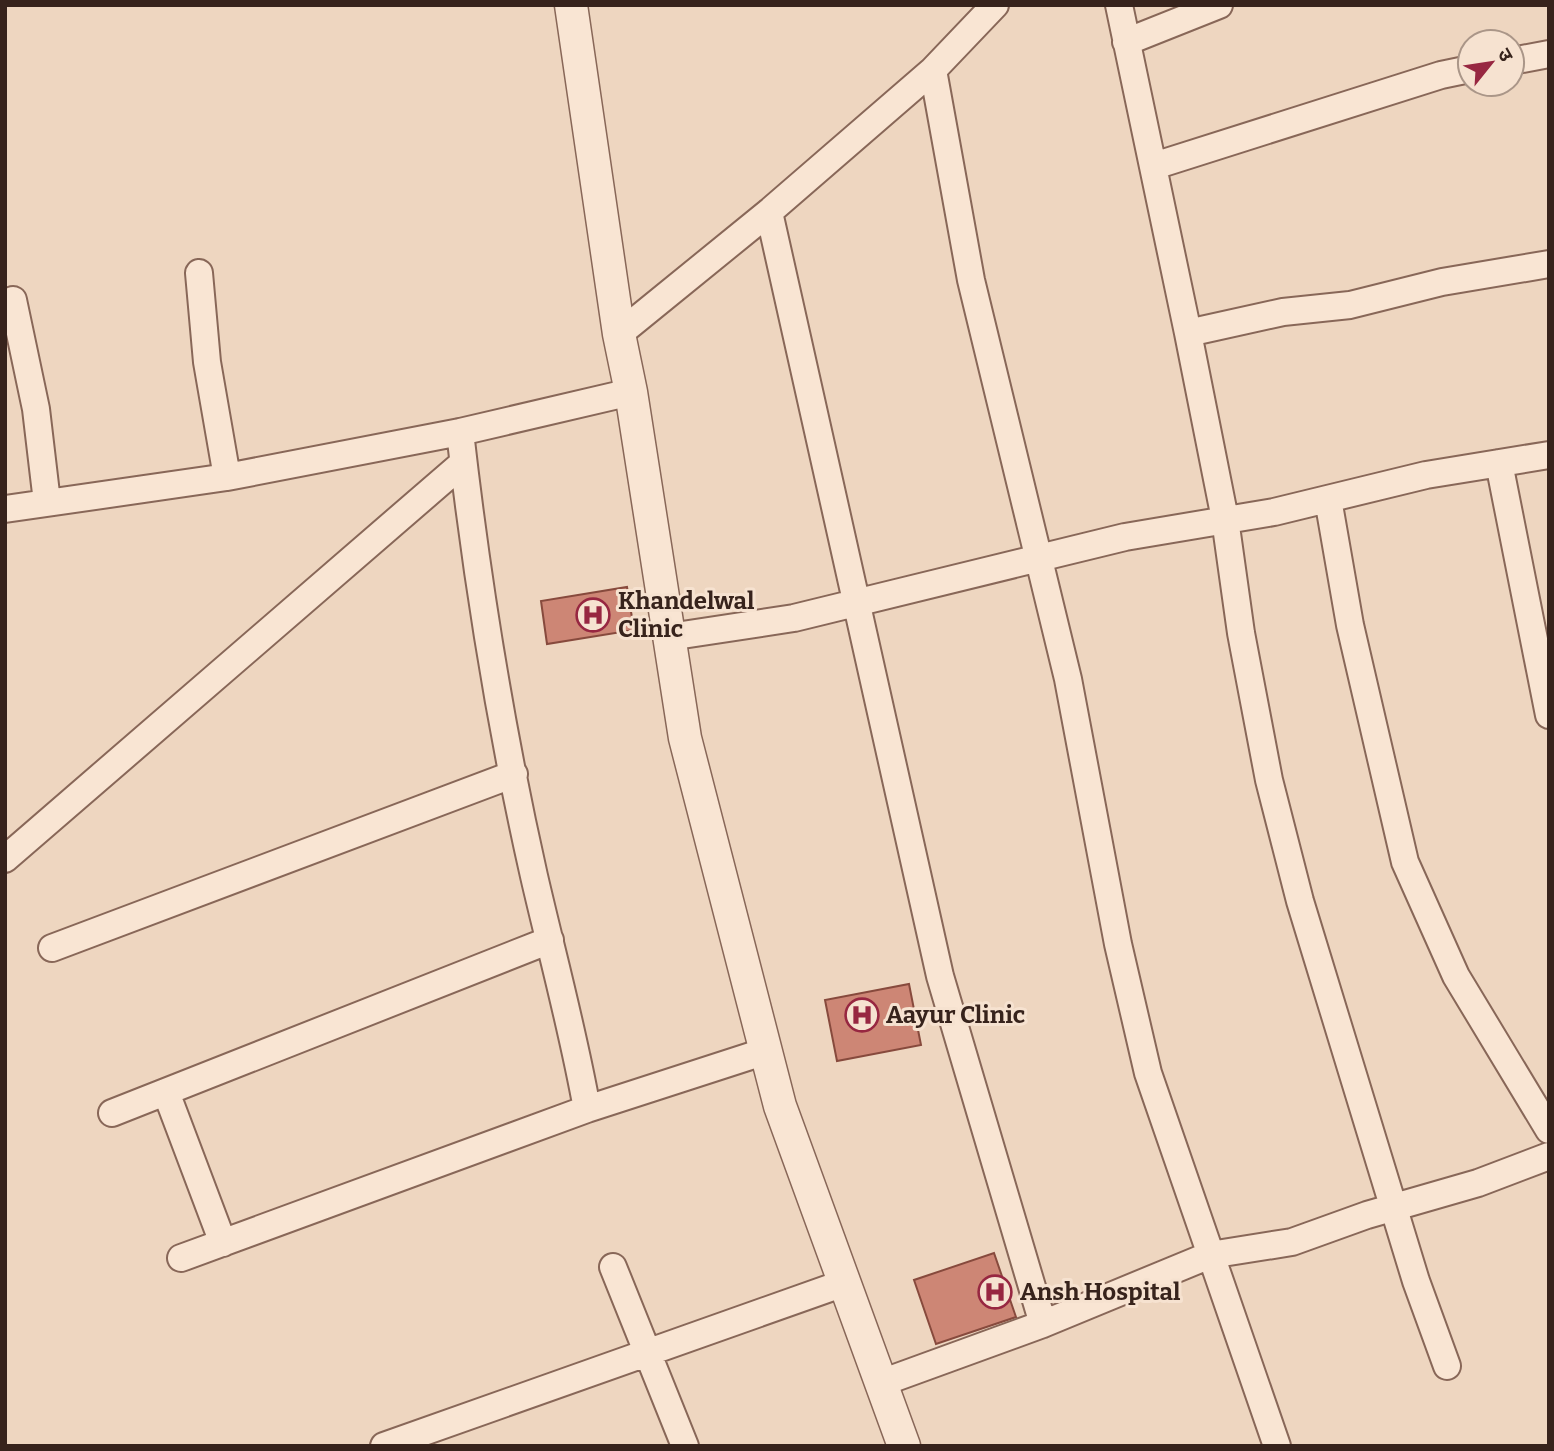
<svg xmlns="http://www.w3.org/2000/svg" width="1554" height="1451" font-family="Bitter,'Noto Sans Devanagari',serif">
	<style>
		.building { fill: #cd8675; stroke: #874a3d; stroke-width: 2 }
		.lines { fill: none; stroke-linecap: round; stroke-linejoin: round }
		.minor-casing { stroke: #886758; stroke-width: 30 }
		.tertiary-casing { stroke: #886758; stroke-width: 35 }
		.minor { stroke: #f9e5d3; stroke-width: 26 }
		.tertiary { stroke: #f9e5d3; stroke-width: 32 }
		.labels { text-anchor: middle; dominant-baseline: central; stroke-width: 6; stroke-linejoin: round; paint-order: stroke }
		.poi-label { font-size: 24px; font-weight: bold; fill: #37231c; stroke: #f6e2d0; text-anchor: start }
	</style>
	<rect width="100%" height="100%" fill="#eed6c0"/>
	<path class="building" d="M 627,587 L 634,630 L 547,644 L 541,601 Z
		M 909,984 L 921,1045 L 837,1061 L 825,1000 Z
		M 994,1253 L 1016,1317 L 936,1344 L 914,1280 Z"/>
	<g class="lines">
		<defs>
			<path id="minor" d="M 995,5 L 933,70 L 971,280 L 1068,679 L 1118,944 L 1148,1073 L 1277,1446
				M 1119,5 L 1188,333
				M 1126,42 L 1219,5
				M 1512,61 L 1549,54
				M 1154,166 L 1441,75 L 1470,69
				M 769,212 L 940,976 L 1043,1324
				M 199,273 L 207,362 L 227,477
				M 13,300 L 36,409 L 47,502
				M 619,334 L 769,212 L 933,70
				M 1499,463 L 1549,715
				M 1328,499 L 1350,625 L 1405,862 L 1456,976 L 1549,1130
				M 5,509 L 227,477 L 460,432 L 631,392
				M 669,637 L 794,618 L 1125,537 L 1274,512 L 1426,475 L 1549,455
				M 5,859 L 463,463
				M 52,948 L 514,774
				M 166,1092 L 223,1243
				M 587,1109 L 766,1051
				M 112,1113 L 550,940
				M 181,1258 L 587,1109 C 573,1030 552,954 534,876 C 501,730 477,581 460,432
				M 613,1267 L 685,1446
				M 1447,1366 L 1416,1281 L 1300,901 L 1269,780 L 1241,633 L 1225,519 L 1188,333 L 1283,312 L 1350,305 L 1442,282 L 1549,264
				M 881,1383 L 1043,1324 L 1210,1255 L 1292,1242 L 1367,1215 L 1478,1183 L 1549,1156
				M 384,1446 L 844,1283"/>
			<path id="tertiary" d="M 571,5 L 619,334 L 631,392 L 685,738 L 780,1106 L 904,1446"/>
		</defs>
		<use href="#minor" class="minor-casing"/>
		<use href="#tertiary" class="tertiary-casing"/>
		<use href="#minor" class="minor"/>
		<use href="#tertiary" class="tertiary"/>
	</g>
	<defs>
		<symbol id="hospital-ring" viewBox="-11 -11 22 22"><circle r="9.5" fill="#f6e2d0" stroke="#972741" stroke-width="1.5"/><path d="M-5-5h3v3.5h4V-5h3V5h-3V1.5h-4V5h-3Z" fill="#972741"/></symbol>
	</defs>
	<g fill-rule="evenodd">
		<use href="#hospital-ring" x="574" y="596" width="38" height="38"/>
		<use href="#hospital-ring" x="843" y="996" width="38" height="38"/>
		<use href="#hospital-ring" x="976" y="1273" width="38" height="38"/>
	</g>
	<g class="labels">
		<g class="poi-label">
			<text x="618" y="601">Khandelwal<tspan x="618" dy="28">Clinic</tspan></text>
			<text x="886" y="1015">Aayur Clinic</text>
			<text x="1020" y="1292">Ansh Hospital</text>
		</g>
	</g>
	<rect width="1554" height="1451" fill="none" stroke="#37231c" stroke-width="14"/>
	<g transform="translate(1491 63) rotate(60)"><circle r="33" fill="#f6e2d0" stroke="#aa9688" stroke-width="2"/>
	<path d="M0-5L12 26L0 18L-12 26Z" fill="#972741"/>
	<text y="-10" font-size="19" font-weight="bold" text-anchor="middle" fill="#37231c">उ</text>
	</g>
</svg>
